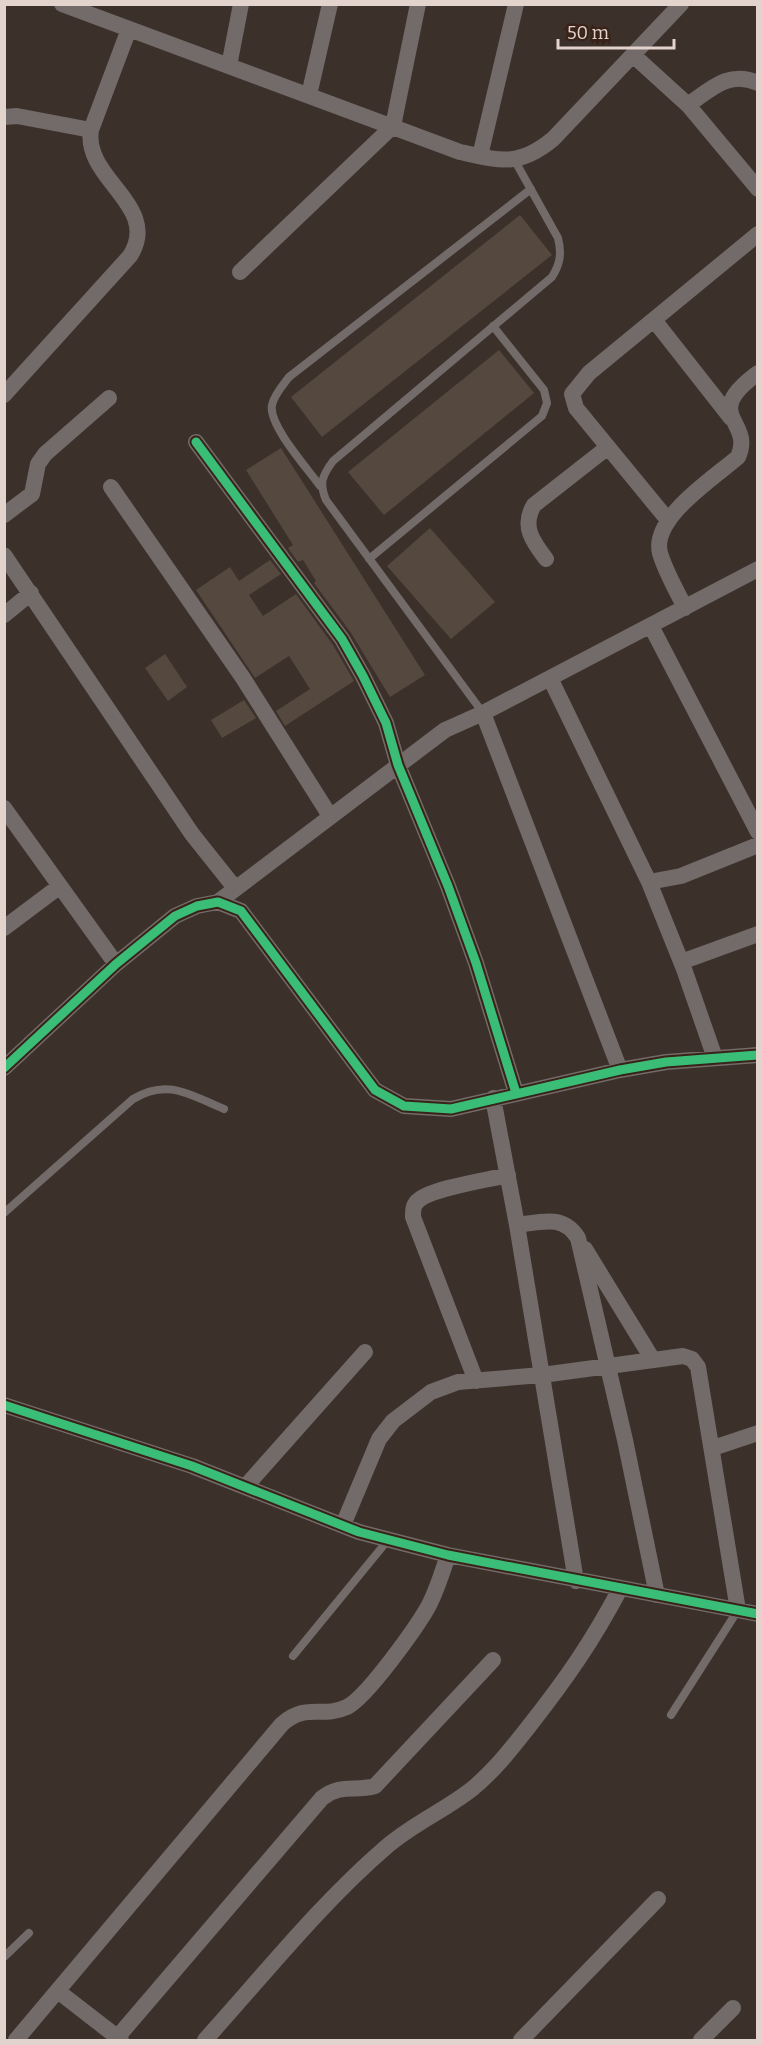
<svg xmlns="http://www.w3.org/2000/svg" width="762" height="2045" font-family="Bitter,serif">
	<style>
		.building { fill: #55483e }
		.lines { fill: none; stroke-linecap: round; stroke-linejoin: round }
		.lane { stroke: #726b69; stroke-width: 8 }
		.street { stroke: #726b69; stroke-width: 16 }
		.cycleway-casing { stroke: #392319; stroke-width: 13 }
		.cycleway { stroke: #3abd76; stroke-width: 9 }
	</style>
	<rect width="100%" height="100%" fill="#3c302a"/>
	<path class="building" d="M 520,215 L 552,255 L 322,437 L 291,397 Z
		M 499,350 L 534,393 L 384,515 L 348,472 Z
		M 281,448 L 425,675 L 390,697 L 351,633 L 314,583 L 316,581 L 303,560 L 298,562 L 288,548 L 293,545 L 246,470 Z
		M 430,528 L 495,602 L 451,639 L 387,566 Z
		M 270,560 L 281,574 L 249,595 L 263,616 L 296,594 L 333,645 L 354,681 L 285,726 L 276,711 L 310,689 L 289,656 L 255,678 L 196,590 L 230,567 L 239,581 Z
		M 165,654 L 187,687 L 168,701 L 145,668 Z
		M 244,700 L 256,718 L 222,738 L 211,720 Z"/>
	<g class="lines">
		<path class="lane" d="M 320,486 C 308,469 268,425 272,405 C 274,395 283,385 289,377 L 531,189
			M 369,559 L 542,416 L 547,403 L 544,390 L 493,326
			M 483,713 L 326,500 C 319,483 322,476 333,461 L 552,277 C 560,264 562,254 558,238 L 515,161
			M 4,1213 L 133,1099 C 168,1078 190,1095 224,1109
			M 293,1656 L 388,1540
			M 671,1715 L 738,1610
			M 4,1957 L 29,1933"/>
		<path class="street" d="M 62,4 L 460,152 C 501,161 519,167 553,139 L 681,4
			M 633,55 L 688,105 L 758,189
			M 229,66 L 241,4
			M 309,95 L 330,4
			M 688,105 C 711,89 729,70 758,83
			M 4,117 L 17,116 L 91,130
			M 480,156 L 516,4
			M 240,272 L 393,126 L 418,4
			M 654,320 L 731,418
			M 4,395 L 130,256 C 162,206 83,179 91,130 L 129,29
			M 196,442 L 342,639 L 363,676 L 386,723 L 398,765 L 448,886 L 476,963 L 516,1093
			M 111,487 L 243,678 L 330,816
			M 4,515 L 32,494 L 38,464 L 45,454 L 109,398
			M 667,519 L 576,408 L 572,394 L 589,373 L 758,234
			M 4,555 L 192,834 L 235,888
			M 546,559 C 533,542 521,526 534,505 L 608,447
			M 685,608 C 677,591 665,571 660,553 C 651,518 714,478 738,457 C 755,420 699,416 758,373
			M 4,615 L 31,593
			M 651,626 L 758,832
			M 550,678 L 649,882 L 684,969 L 715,1058
			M 483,713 L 620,1070
			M 4,808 L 116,964
			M 649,882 L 681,876 L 758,845
			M 218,902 L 445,730 L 483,713 L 758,569
			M 4,928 L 60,886
			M 681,962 L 758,934
			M 4,1068 L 116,964 L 175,916 L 197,906 L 218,902 L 241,911 L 375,1090 L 404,1106 L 451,1109 L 620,1070 L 666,1062 L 758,1055
			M 493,1098 L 517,1225 L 576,1581
			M 517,1225 C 542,1222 563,1214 578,1238 L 625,1440 L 657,1595
			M 585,1249 L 653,1360
			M 476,1381 L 413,1217 C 413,1210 413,1204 419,1200 C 433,1188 488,1180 508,1175
			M 4,1405 L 192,1466 L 359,1532 L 448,1555 L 758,1614
			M 713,1448 L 758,1433
			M 245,1487 L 365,1352
			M 343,1525 L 379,1439 L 393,1421 L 431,1392 L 458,1382 L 542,1375 L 683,1356 L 692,1359 L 698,1367 L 738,1610
			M 59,1992 L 121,2040
			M 16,2040 L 282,1724 C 308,1702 321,1719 347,1707 C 367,1697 416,1628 428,1607 C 437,1590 442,1573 448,1555
			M 115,2040 L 322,1798 C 342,1783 354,1792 375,1786 L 493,1660
			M 205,2040 C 263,1976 319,1905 385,1848 C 412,1824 444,1811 472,1789 C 494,1771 512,1748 530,1725 C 566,1679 592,1642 620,1589
			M 521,2040 L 658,1899
			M 701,2040 L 733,2008"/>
		<defs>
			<path id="cycleway" d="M 196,442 L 342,639 L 363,676 L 386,723 L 398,765 L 448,886 L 476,963 L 516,1093
				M 4,1068 L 116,964 L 175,916 L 197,906 L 218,902 L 241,911 L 375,1090 L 404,1106 L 451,1109 L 620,1070 L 666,1062 L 758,1055
				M 4,1405 L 192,1466 L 359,1532 L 448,1555 L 758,1614"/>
		</defs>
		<use href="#cycleway" class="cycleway-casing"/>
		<use href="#cycleway" class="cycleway"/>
	</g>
	<rect width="762" height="2045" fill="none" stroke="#e2d3cc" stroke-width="12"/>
	<path d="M558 39v9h116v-9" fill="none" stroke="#e2d3cc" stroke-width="3"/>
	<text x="567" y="39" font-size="18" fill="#e2d3cc" stroke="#392319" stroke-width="4.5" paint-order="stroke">50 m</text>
</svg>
